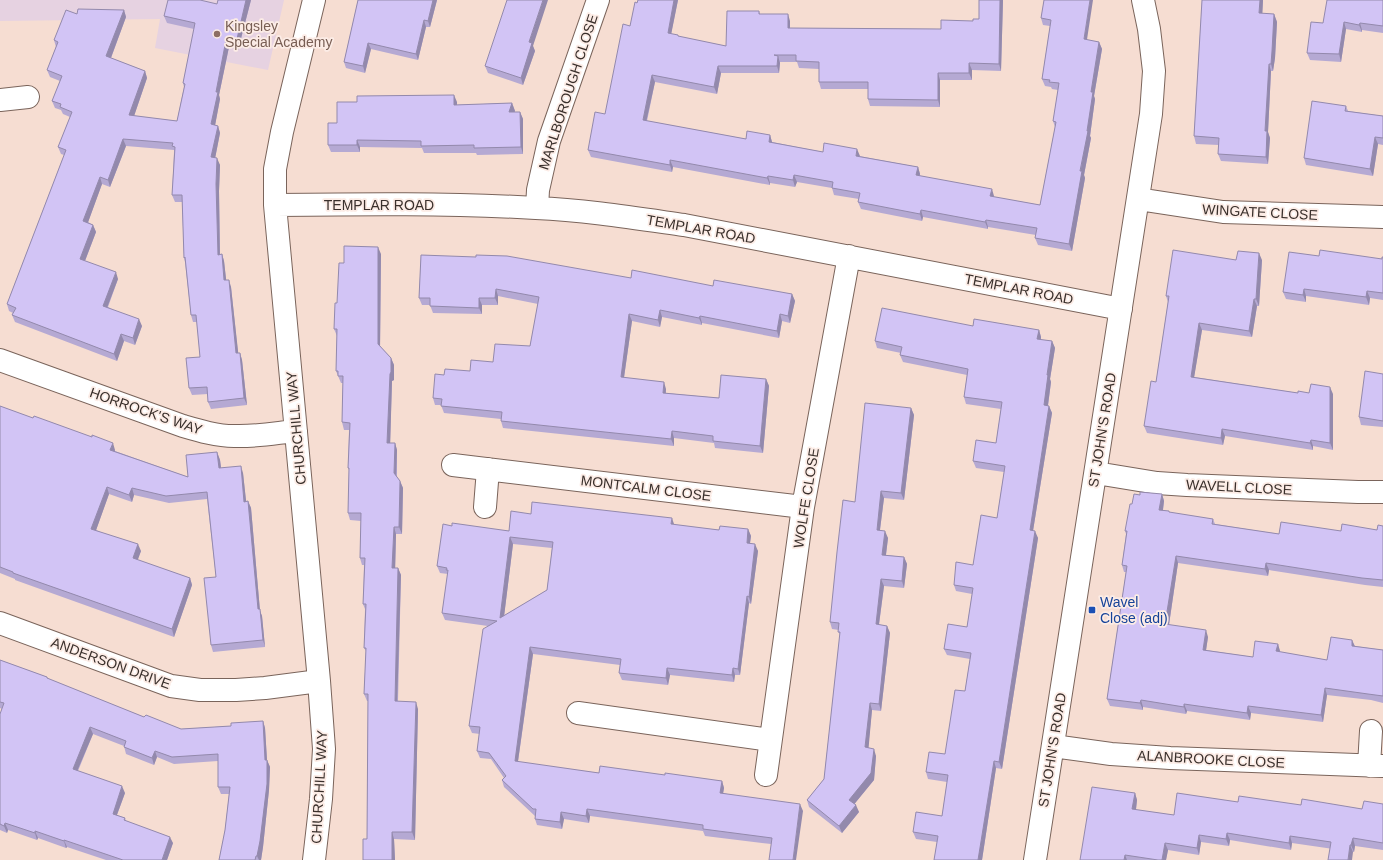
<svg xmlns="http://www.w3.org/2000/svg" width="1383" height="860" font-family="Helvetica,sans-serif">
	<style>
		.education { fill: #e6d2e1 }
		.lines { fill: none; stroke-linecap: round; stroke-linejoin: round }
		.street-casing { stroke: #7a645b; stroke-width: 24 }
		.street { stroke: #fff; stroke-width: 22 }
		.wall { fill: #b5a9d3; fill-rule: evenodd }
		.shaded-wall { fill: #9389ac }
		.building { fill: #d2c4f5; stroke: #9389ac; fill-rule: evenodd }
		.education-dot { fill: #8d6e63; stroke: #fcece6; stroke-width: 1.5 }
		.transit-dot { fill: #1a4fb4; stroke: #fcece6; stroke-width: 1.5 }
		.labels { text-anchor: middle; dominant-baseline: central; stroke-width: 3.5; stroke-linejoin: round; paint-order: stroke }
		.education-label { font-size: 14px; fill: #785e54; stroke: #fcece6; text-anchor: start }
		.street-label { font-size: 14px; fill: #3a302c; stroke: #fcece6 }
		.transit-label { font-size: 14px; fill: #164399; stroke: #fcece6; text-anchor: start }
	</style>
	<rect width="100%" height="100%" fill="#f6ddd2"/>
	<path class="education" d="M 0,0 L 284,0 L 268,70 L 155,48 L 160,19 L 0,21 Z"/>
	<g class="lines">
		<defs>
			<path id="street" d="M 0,100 L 28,97
				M 1138,199 L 1223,212 L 1383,217
				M 275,205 C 362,204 449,203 536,208 C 585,210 635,218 684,225 L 1121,309
				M 537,208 L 538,190 L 549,141 L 598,0
				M 0,360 L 183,426 C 200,431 217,436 234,436 C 255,437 276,433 296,431
				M 453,465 L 803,507
				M 1096,473 L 1157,483 L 1187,485 L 1358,492 L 1383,492
				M 485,507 L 488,469
				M 0,623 L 171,686 L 200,690 L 236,690 L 265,688 L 319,681
				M 578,713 L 770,740
				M 1053,746 L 1111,754 L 1170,758 L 1383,766
				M 1369,766 L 1371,731
				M 766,775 L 803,507 L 849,256
				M 314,860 L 321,799 L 324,749 L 319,681 L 275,205 L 275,169 L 282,132 L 314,0
				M 1035,860 L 1151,114 L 1154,71 L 1149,29 L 1143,0"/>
		</defs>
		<use href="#street" class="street-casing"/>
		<use href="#street" class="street"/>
	</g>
	<path class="wall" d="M 251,0 L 238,50 L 229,47 L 219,95 L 220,99 L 215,125 L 218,126 L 220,133 L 215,158 L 220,165 L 219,191 L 220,255 L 222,254 L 224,261 L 226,280 L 231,287 L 238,353 L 240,353 L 242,360 L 247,405 L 211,409 L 208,402 L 208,394 L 192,395 L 189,388 L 200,357 L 197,322 L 193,322 L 191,315 L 185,262 L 184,258 L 182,202 L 175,202 L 172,195 L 174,152 L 174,150 L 126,146 L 110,187 L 102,184 L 88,222 L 93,225 L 96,232 L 85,261 L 118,279 L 108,307 L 142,326 L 135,345 L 124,341 L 117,361 L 15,322 L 12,315 L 13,313 L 9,311 L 7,304 L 64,155 L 61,154 L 58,147 L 70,117 L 63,114 L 61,110 L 55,108 L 52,101 L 60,81 L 50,77 L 47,70 L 56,47 L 54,40 L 77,14 L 124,10 L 126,17 L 111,58 L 145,71 L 147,78 L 134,116 L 177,121 L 184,87 L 183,83 L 194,29 L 167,23 L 164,16 L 217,4 Z
		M 358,0 L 437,0 L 430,27 L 426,27 L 418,60 L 371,49 L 365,73 L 346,68 L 344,62 Z
		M 638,0 L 678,0 L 671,34 L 679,37 L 726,46 L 759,11 L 760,14 L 790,21 L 790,28 L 941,29 L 979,19 L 979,0 L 1003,0 L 1001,71 L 972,70 L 972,80 L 940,80 L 940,107 L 870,106 L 868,99 L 868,89 L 821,89 L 819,82 L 819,69 L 799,68 L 797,62 L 780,62 L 779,73 L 721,73 L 717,94 L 655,82 L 647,121 L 746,139 L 770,135 L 772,142 L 823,152 L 859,156 L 918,167 L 920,174 L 920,176 L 994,196 L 994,197 L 1040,205 L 1055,127 L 1053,121 L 1058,90 L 1052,89 L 1051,87 L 1045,86 L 1042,79 L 1050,26 L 1043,25 L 1041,18 L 1044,0 L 1087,40 L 1099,42 L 1102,49 L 1094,96 L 1095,99 L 1090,136 L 1091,138 L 1084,175 L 1085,178 L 1072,251 L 1038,245 L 1035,238 L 1036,235 L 988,227 L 988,229 L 923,217 L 922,221 L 861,209 L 858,202 L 859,199 L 834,195 L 832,188 L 797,182 L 795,187 L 770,183 L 770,185 L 673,167 L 672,172 L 591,157 L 588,150 L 605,114 Z
		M 1202,0 L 1263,0 L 1262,14 L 1274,14 L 1277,22 L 1275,58 L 1273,71 L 1271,71 L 1268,132 L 1270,138 L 1268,164 L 1221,161 L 1218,154 L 1219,145 L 1196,144 L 1194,136 Z
		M 1383,0 L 1383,33 L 1362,30 L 1362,32 L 1346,29 L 1341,62 L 1310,60 L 1307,53 L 1323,23 Z
		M 533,46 L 535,51 L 523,85 L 488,73 L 485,66 Z
		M 457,102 L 457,105 L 512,103 L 515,111 L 514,112 L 520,112 L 523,119 L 523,154 L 477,155 L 476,153 L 424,153 L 422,148 L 360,147 L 360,152 L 331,152 L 328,145 Z
		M 1346,106 L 1348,111 L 1383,116 L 1383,145 L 1378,144 L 1373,176 L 1306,165 L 1304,158 Z
		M 381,254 L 380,346 L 391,358 L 394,365 L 394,380 L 392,381 L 390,443 L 395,443 L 397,450 L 397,477 L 400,481 L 403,488 L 402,534 L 396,534 L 395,568 L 398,568 L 401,575 L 398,701 L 418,709 L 415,840 L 394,839 L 395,860 L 363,860 L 367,839 L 368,701 L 367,701 L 364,694 L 366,651 L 364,648 L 365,609 L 363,604 L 364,565 L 362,565 L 360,558 L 361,521 L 350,520 L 348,513 L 349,470 L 348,468 L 349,430 L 344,430 L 342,422 L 343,383 L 341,383 L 336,371 L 337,336 L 334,329 L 344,263 Z
		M 421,255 L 631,278 L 713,286 L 792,294 L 795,301 L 790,323 L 782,321 L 779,338 L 702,323 L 702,325 L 662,317 L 660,327 L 632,321 L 624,378 L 666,389 L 666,393 L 719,398 L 766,379 L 769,386 L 763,453 L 715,448 L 714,443 L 674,438 L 674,446 L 503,428 L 501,421 L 501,419 L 444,413 L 441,405 L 435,405 L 433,398 L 444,375 L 470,371 L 493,362 L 530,346 L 538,304 L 498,296 L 498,305 L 482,305 L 482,314 L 433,313 L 430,305 L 422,305 L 419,298 Z
		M 1319,256 L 1382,259 L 1383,257 L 1383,300 L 1370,298 L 1369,305 L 1306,296 L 1306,302 L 1286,299 L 1283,292 Z
		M 1262,260 L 1259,306 L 1257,306 L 1252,337 L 1202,330 L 1194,377 L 1298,393 L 1333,394 L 1333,450 L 1313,446 L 1313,450 L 1225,436 L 1223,445 L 1147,433 L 1144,426 L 1156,382 L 1168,302 L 1166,296 Z
		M 973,326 L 1039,330 L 1041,337 L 1041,340 L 1052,341 L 1055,348 L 1050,379 L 1051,382 L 1048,406 L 1049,406 L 1052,413 L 1033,531 L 1038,538 L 1002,769 L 996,768 L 982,860 L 934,860 L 937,842 L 916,839 L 913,832 L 942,816 L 947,782 L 928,779 L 926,772 L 945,754 L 965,691 L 970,659 L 947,655 L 944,649 L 967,627 L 972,594 L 956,591 L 954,585 L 973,565 L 997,518 L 1004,472 L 976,468 L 973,461 L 996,443 L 1001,409 L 966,404 L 964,397 L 967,375 L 903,362 L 900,355 L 901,353 L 877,348 L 875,341 Z
		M 1383,374 L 1383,427 L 1361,425 L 1359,417 Z
		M 0,406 L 115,450 L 115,451 L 188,477 L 217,452 L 220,460 L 221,468 L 243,473 L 246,502 L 248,501 L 251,508 L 260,611 L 262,616 L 265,647 L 213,652 L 211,645 L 216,577 L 207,499 L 169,503 L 134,495 L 132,502 L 109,494 L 96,530 L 141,551 L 137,560 L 190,578 L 192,585 L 174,637 L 15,580 L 15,579 L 0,573 Z
		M 911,408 L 914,415 L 904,500 L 884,498 L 880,530 L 888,538 L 886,555 L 904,557 L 907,564 L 904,588 L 884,586 L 879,625 L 887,626 L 890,633 L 881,711 L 872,710 L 868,748 L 876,756 L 874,780 L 854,804 L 859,812 L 842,833 L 809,807 L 807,800 L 824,779 L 840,634 L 838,632 L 839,630 L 832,629 L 830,622 Z
		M 1162,494 L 1164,501 L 1163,510 L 1170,513 L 1213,519 L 1215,524 L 1279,534 L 1377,530 L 1383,526 L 1383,587 L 1365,585 L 1269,570 L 1268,576 L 1178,563 L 1169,625 L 1208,637 L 1206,650 L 1253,657 L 1278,644 L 1280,652 L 1327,660 L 1352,640 L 1355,646 L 1383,650 L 1383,703 L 1371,700 L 1327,695 L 1323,722 L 1251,713 L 1250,720 L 1187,711 L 1186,714 L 1143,707 L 1143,710 L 1110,706 L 1107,699 L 1126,572 L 1124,572 L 1122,565 L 1126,534 L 1125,531 L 1132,504 L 1140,495 Z
		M 531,514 L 674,525 L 719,530 L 748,529 L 751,536 L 750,543 L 758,551 L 751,604 L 749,603 L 740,675 L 735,675 L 734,682 L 670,675 L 668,685 L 622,680 L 619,673 L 620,665 L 533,654 L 518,762 L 599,773 L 665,775 L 722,781 L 724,788 L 723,793 L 803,811 L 771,844 L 705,836 L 703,831 L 590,816 L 589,823 L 564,819 L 562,829 L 537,825 L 535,819 L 535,816 L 504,787 L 502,780 L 504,778 L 491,759 L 480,758 L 477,751 L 480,734 L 472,733 L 469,726 L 488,626 L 445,620 L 442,613 L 448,574 L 440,573 L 437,566 L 452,526 L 509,531 ZM 513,544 L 552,548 L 547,590 L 504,616 Z
		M 0,660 L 47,677 L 48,679 L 144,717 L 181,729 L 231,726 L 263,721 L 265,728 L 267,760 L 270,767 L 269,790 L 263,847 L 261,860 L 219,860 L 225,830 L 229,794 L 221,794 L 218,787 L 218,761 L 174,764 L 157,757 L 154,765 L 126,754 L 124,746 L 93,734 L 78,771 L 125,793 L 117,815 L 125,818 L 126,821 L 173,843 L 167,860 L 106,860 L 67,847 L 66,848 L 38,838 L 37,840 L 8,830 L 7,833 L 0,830 L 0,714 L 2,709 L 0,708 Z
		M 1135,793 L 1137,800 L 1136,810 L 1174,815 L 1238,802 L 1362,809 L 1383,804 L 1383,850 L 1355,846 L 1354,852 L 1292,843 L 1291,850 L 1230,840 L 1229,846 L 1201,842 L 1199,855 L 1168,850 L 1166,860 L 1080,860 Z"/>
	<path class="shaded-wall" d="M 246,0 L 251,0 L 238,50 L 236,43 Z
		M 433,0 L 437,0 L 430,27 L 428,21 Z
		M 543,0 L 548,0 L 533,46 L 535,51 L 523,85 L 521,78 L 529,42 Z
		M 674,0 L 678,0 L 670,40 L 668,33 Z
		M 1000,0 L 1003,0 L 1001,71 L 999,64 Z
		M 1090,0 L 1093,0 L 1086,46 L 1084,39 Z
		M 1260,0 L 1263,0 L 1262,21 L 1259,13 Z
		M 124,10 L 126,17 L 109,63 L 106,56 Z
		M 788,14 L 790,21 L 790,35 L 788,28 Z
		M 1274,14 L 1277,22 L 1275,58 L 1273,71 L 1271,64 Z
		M 424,20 L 426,27 L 418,60 L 416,54 Z
		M 1344,22 L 1346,29 L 1341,62 L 1339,54 Z
		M 1360,23 L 1362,30 L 1362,32 L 1359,25 Z
		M 226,40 L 229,47 L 219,95 L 220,99 L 214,131 L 211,124 L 216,92 Z
		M 1099,42 L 1102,49 L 1094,96 L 1095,99 L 1090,136 L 1091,138 L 1084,175 L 1085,178 L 1072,251 L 1069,244 L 1087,131 L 1091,92 Z
		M 368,43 L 371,49 L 365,73 L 363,66 Z
		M 778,56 L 780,63 L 779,73 L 777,66 Z
		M 969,63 L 972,70 L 972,80 L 969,73 Z
		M 1269,64 L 1271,71 L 1268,132 L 1270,138 L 1268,164 L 1266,157 L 1265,131 Z
		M 718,66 L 721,73 L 717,94 L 714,87 Z
		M 145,71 L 147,78 L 132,122 L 129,115 Z
		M 938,73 L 940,80 L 940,107 L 938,100 Z
		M 652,75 L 655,82 L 645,127 L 643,120 Z
		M 454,95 L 457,102 L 457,112 L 454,105 Z
		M 512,103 L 515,111 L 512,119 L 509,112 Z
		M 520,112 L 523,119 L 523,154 L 521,147 Z
		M 218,126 L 220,133 L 214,164 L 211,157 Z
		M 770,135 L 772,142 L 771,149 L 769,142 Z
		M 1375,137 L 1378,144 L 1373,176 L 1370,169 Z
		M 123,139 L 126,146 L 110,187 L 108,180 Z
		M 357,140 L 360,147 L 360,152 L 357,145 Z
		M 857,149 L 860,156 L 856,156 Z
		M 217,158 L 220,165 L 219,191 L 220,262 L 218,255 L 216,184 Z
		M 670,160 L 673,167 L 672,172 L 670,165 Z
		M 918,167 L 920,174 L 918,182 L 916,175 Z
		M 794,175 L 797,182 L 795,187 L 793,180 Z
		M 768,176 L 770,183 L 770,185 L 767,178 Z
		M 100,177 L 102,184 L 86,228 L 83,221 Z
		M 992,189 L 994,196 L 993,203 L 990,196 Z
		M 921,210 L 923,217 L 922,221 L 920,214 Z
		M 986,220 L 988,227 L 988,229 L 985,222 Z
		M 93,225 L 96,232 L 83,266 L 80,259 Z
		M 378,247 L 381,254 L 380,351 L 378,344 Z
		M 1259,253 L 1262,260 L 1259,306 L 1256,299 Z
		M 222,254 L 224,261 L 227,287 L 224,280 Z
		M 116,272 L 118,279 L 105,313 L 103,306 Z
		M 229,280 L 231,287 L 239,360 L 236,353 Z
		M 496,289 L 498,296 L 498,305 L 495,298 Z
		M 1304,289 L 1306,296 L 1306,302 L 1303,295 Z
		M 1367,291 L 1370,298 L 1369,305 L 1366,297 Z
		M 792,294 L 795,301 L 790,323 L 788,316 Z
		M 479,298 L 482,305 L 482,314 L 479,308 Z
		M 1254,299 L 1257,306 L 1252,337 L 1249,331 Z
		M 660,310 L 662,317 L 660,327 L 658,320 Z
		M 629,314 L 632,321 L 623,384 L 621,377 Z
		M 780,314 L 782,321 L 779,338 L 777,331 Z
		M 700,316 L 702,323 L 702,325 L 699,318 Z
		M 139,319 L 142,326 L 135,345 L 133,338 Z
		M 1199,323 L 1202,330 L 1193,384 L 1191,377 Z
		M 1039,330 L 1041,337 L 1040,346 L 1037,339 Z
		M 121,334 L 124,341 L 117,361 L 114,354 Z
		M 1052,341 L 1055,348 L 1050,379 L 1051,382 L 1047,412 L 1044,405 L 1047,375 Z
		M 240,353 L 242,360 L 247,405 L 244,398 Z
		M 391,358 L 394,365 L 394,380 L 392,381 L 390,450 L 387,443 L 390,374 Z
		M 766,379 L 769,386 L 763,453 L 760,446 Z
		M 664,382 L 666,389 L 665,400 L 663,393 Z
		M 1330,387 L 1333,394 L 1333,450 L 1330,443 Z
		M 1049,406 L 1052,413 L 1032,537 L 1030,530 Z
		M 911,408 L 914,415 L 904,500 L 901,493 Z
		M 1222,429 L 1225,436 L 1223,445 L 1221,438 Z
		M 672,431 L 674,438 L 674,446 L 671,439 Z
		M 1311,440 L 1313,446 L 1313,450 L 1310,443 Z
		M 113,443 L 115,450 L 113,457 L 110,450 Z
		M 395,443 L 397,450 L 396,481 L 394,473 Z
		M 217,452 L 220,460 L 222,475 L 219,468 Z
		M 241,466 L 243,473 L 247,509 L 244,502 Z
		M 400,481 L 403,488 L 402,534 L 399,527 Z
		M 107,487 L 109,494 L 94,536 L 91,529 Z
		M 132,488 L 134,495 L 132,502 L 129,495 Z
		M 881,491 L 884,498 L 879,537 L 877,530 Z
		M 1162,494 L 1164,501 L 1162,517 L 1159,510 Z
		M 248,501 L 251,508 L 260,611 L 262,616 L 265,647 L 263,640 L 258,609 Z
		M 672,518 L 674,524 L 671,524 Z
		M 394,527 L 396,534 L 395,575 L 392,568 Z
		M 748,529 L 751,536 L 749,550 L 747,543 Z
		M 885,531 L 888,538 L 885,562 L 882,555 Z
		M 1035,531 L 1038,538 L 1002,769 L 999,762 Z
		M 510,537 L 513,544 L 503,625 L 500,618 Z
		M 138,544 L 141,551 L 136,565 L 133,558 Z
		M 755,544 L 758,551 L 751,604 L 749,597 Z
		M 1176,556 L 1178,563 L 1168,631 L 1165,624 Z
		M 904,557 L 907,564 L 904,588 L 902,581 Z
		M 1266,563 L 1269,570 L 1268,576 L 1265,569 Z
		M 398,568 L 401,575 L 397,708 L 395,701 Z
		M 190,578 L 192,585 L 174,637 L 172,629 Z
		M 881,579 L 884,586 L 878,631 L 876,624 Z
		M 747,596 L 749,603 L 740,675 L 738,669 Z
		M 887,626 L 890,633 L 881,711 L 879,704 Z
		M 1206,630 L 1208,637 L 1205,657 L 1203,650 Z
		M 1352,640 L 1355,647 L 1352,646 Z
		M 1278,644 L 1280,651 L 1279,658 L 1276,651 Z
		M 530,647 L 533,654 L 517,768 L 515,761 Z
		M 667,668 L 670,675 L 668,685 L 666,678 Z
		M 733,668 L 735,675 L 734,682 L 732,675 Z
		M 1325,688 L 1327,695 L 1323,722 L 1321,715 Z
		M 1141,700 L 1143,707 L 1143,710 L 1140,703 Z
		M 416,702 L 418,709 L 415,840 L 412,832 Z
		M 870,703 L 872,710 L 868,754 L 865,747 Z
		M 1184,704 L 1187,711 L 1186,714 L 1184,707 Z
		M 1248,706 L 1251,713 L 1250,720 L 1247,713 Z
		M 263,721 L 265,728 L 267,760 L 270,767 L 269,790 L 263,847 L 261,860 L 259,860 L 257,856 L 265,760 Z
		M 90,727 L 93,734 L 75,776 L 73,769 Z
		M 874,749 L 876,756 L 874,780 L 852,807 L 849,800 Z
		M 155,751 L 157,757 L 154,765 L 152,758 Z
		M 994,761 L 996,768 L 982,860 L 978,860 Z
		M 722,781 L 724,788 L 722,800 L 720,793 Z
		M 122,786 L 125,793 L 115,820 L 113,814 Z
		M 1135,793 L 1137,800 L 1135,817 L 1132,809 Z
		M 800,804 L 803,811 L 796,860 L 793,860 Z
		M 856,805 L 859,812 L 842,833 L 839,826 Z
		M 587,809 L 590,816 L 589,823 L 586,816 Z
		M 561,812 L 564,819 L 562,829 L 560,822 Z
		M 5,823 L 8,830 L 7,833 L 4,826 Z
		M 35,831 L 38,838 L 37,840 L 35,833 Z
		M 392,832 L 394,839 L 395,860 L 392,860 Z
		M 1227,833 L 1230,840 L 1229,846 L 1226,839 Z
		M 1199,835 L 1201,842 L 1199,855 L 1197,848 Z
		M 1290,836 L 1292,843 L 1291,850 L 1289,843 Z
		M 170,837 L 173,843 L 167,860 L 162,860 Z
		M 1353,838 L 1355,846 L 1354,852 L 1351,845 Z
		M 64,840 L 67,847 L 66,848 L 64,841 Z
		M 1165,843 L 1168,850 L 1166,860 L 1162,860 Z
		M 1350,845 L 1353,852 L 1352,860 L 1348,860 Z
		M 1125,855 L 1127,860 L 1124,860 Z"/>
	<path class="building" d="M 168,0 L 200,0 L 217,4 L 218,0 L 246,0 L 236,43 L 226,40 L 216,92 L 218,92 L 211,124 L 218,126 L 211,157 L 217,158 L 216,184 L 218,255 L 222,254 L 224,280 L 229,280 L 236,353 L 240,353 L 244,398 L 208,402 L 207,387 L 189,388 L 186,358 L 200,357 L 196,315 L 191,315 L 185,257 L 184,258 L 182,195 L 172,195 L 175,147 L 172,146 L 173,143 L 123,139 L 108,180 L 100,177 L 83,221 L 93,225 L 80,259 L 116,272 L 103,306 L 139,319 L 133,338 L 121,334 L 114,354 L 12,315 L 16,308 L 7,304 L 66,150 L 58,147 L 72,112 L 60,107 L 61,104 L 52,101 L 62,76 L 47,70 L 58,42 L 54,40 L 66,10 L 77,14 L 78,9 L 124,10 L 106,56 L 145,71 L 129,115 L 177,121 L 185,84 L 183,83 L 195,23 L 164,16 Z
		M 358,0 L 433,0 L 428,21 L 424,20 L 416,54 L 368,43 L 363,66 L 344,62 Z
		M 507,0 L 543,0 L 529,42 L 532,43 L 521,78 L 485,66 Z
		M 638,0 L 674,0 L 668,33 L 678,35 L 678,36 L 726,46 L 727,11 L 759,11 L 759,14 L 788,14 L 788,28 L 941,29 L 941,20 L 973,21 L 973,19 L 979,19 L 979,0 L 1000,0 L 999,64 L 969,63 L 969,73 L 938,73 L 938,100 L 868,99 L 868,82 L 819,82 L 819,62 L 796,61 L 796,55 L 774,55 L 778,56 L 777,66 L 718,66 L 714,87 L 652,75 L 643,120 L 746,139 L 747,131 L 770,135 L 769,142 L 823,152 L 824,143 L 857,149 L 856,156 L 918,167 L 916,175 L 992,189 L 990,196 L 1040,205 L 1056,122 L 1053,121 L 1059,83 L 1049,82 L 1050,80 L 1042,79 L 1051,20 L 1041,18 L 1044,0 L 1090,0 L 1084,39 L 1099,42 L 1091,92 L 1093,92 L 1087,131 L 1088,131 L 1080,171 L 1082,171 L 1069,244 L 1035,238 L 1037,228 L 986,220 L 985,222 L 921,210 L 920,214 L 858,202 L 860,193 L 832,188 L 833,182 L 794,175 L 793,180 L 768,176 L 767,178 L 670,160 L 670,165 L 588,150 L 595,112 L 605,114 L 623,24 L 630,26 L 635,2 L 637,3 Z
		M 1202,0 L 1260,0 L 1259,13 L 1274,14 L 1272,51 L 1271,64 L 1269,64 L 1265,131 L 1267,131 L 1266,157 L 1218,154 L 1219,138 L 1194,136 Z
		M 1327,0 L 1383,0 L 1383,26 L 1360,23 L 1359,25 L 1344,22 L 1339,54 L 1307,53 L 1311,22 L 1323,23 Z
		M 454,95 L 454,105 L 512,103 L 509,112 L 520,112 L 521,147 L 474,148 L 474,145 L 421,146 L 421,141 L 357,140 L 357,145 L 328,145 L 328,123 L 337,123 L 337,102 L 357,102 L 357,96 Z
		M 1312,101 L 1346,106 L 1345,111 L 1383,116 L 1383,138 L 1375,137 L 1370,169 L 1304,158 Z
		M 344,246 L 378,247 L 378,344 L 391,358 L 391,372 L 390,374 L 387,443 L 395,443 L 394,473 L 400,481 L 399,527 L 394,527 L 392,568 L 398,568 L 395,701 L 416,702 L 412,832 L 392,832 L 392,860 L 363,860 L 363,839 L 367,839 L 368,694 L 364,694 L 366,648 L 364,648 L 366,604 L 363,604 L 365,558 L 360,558 L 361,513 L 348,513 L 349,468 L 348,468 L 350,423 L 342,422 L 343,376 L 338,376 L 338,371 L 336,371 L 337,329 L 334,329 L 335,303 L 337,303 L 339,263 L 344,263 Z
		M 1173,250 L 1236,260 L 1238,251 L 1259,253 L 1256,299 L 1254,299 L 1249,331 L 1199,323 L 1191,377 L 1298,393 L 1298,391 L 1309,393 L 1311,384 L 1330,387 L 1330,443 L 1311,440 L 1310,443 L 1222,429 L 1221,438 L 1144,426 L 1151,381 L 1156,382 L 1169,296 L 1166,296 Z
		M 1320,250 L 1382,259 L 1382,257 L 1383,257 L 1383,293 L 1367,291 L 1366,297 L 1304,289 L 1303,295 L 1283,292 L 1289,252 L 1319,256 Z
		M 421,255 L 476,257 L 476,255 L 507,256 L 631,278 L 632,270 L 713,286 L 714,280 L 792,294 L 788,316 L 780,314 L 777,331 L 700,316 L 699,318 L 660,310 L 658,320 L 629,314 L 621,377 L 664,382 L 663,393 L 719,398 L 721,375 L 766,379 L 760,446 L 713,441 L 713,436 L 672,431 L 671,439 L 501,421 L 502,412 L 441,406 L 442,399 L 433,398 L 435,374 L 444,375 L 445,369 L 470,371 L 471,360 L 493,362 L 495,344 L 530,346 L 539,297 L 496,289 L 495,298 L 479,298 L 479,308 L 430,306 L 430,298 L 419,298 Z
		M 882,308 L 973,326 L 974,319 L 1039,330 L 1037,339 L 1052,341 L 1047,375 L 1048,375 L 1044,405 L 1049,406 L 1030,530 L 1035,531 L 999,762 L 994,761 L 978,860 L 934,860 L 938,836 L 913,832 L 916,812 L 942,816 L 948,775 L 926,772 L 929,752 L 945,754 L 955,690 L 965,691 L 971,653 L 944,649 L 948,624 L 967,627 L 973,588 L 954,585 L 956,562 L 973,565 L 981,515 L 997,518 L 1005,466 L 973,461 L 976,440 L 996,443 L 1002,402 L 964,397 L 968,369 L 900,355 L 902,347 L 875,341 Z
		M 1365,371 L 1383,374 L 1383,421 L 1359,417 Z
		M 865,403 L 911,408 L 901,493 L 881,491 L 877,530 L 885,531 L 882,555 L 904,557 L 902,581 L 881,579 L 876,624 L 887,626 L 879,704 L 870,703 L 865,747 L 874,749 L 871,773 L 849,800 L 856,805 L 839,826 L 807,800 L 824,779 L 840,632 L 838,632 L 839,623 L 830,622 L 837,552 L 843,500 L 855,502 Z
		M 0,406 L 33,418 L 34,416 L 92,437 L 92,435 L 113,443 L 110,450 L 188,477 L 186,455 L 217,452 L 219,468 L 241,466 L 244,502 L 248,501 L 258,609 L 260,609 L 263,640 L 211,645 L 204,578 L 216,577 L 207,492 L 166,496 L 132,488 L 129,495 L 107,487 L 91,529 L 138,544 L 133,558 L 190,578 L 172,629 L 13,573 L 13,572 L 0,567 Z
		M 1140,492 L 1162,494 L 1159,510 L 1169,511 L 1169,512 L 1213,519 L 1212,524 L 1279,534 L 1281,522 L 1341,531 L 1342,524 L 1377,530 L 1378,525 L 1383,526 L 1383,580 L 1362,578 L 1266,563 L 1265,569 L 1176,556 L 1165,624 L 1206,630 L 1203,650 L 1253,657 L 1255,641 L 1278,644 L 1276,651 L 1327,660 L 1331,637 L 1352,640 L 1352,646 L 1383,650 L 1383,696 L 1368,694 L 1325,688 L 1321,715 L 1248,706 L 1247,713 L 1184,704 L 1184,707 L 1141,700 L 1140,703 L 1107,699 L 1127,566 L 1122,565 L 1127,531 L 1125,531 L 1130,504 L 1132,504 L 1134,494 L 1140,495 Z
		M 532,502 L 672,518 L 671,524 L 719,530 L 720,526 L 748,529 L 747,543 L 755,544 L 749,597 L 747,596 L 738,669 L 733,668 L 732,675 L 667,668 L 666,678 L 619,673 L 621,659 L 530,647 L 515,761 L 599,773 L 600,766 L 665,775 L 665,773 L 722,781 L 720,793 L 800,804 L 793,860 L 769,860 L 772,838 L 703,829 L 703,825 L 587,809 L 586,816 L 561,812 L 560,822 L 535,819 L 536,809 L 533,809 L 502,780 L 506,776 L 489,753 L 477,751 L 480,727 L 469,726 L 483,629 L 497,621 L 442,613 L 448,570 L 446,570 L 447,568 L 437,566 L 443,524 L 452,526 L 452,523 L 509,531 L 511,511 L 531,514 ZM 510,537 L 553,542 L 547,590 L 500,618 Z
		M 0,660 L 47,677 L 47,678 L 144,717 L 146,715 L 181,729 L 231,726 L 231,723 L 263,721 L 265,760 L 267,760 L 267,784 L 260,841 L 257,856 L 256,856 L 255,860 L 219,860 L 225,830 L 230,787 L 218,787 L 218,754 L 172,757 L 155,751 L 152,758 L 124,747 L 126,741 L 90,727 L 73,769 L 122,786 L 113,814 L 125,818 L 124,820 L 170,837 L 162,860 L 123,860 L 64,840 L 64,841 L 35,831 L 35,833 L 5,823 L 4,826 L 0,824 L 0,714 L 4,703 L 0,702 Z
		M 1092,787 L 1135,793 L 1132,809 L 1174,815 L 1177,793 L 1238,802 L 1239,796 L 1301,805 L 1302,799 L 1362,809 L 1364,801 L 1383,804 L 1383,843 L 1353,838 L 1351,845 L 1350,845 L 1348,860 L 1328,860 L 1331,842 L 1290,836 L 1289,843 L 1227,833 L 1226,839 L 1199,835 L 1197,848 L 1165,843 L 1162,860 L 1158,860 L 1125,855 L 1124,860 L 1080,860 Z"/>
	<circle class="education-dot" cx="217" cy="34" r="4"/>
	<rect class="transit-dot" x="1088" y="606" width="8" height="8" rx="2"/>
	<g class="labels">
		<g class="education-label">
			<text x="225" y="26">Kingsley<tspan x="225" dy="16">Special Academy</tspan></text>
		</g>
		<g class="street-label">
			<text transform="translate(568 92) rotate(-72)">MARLBOROUGH CLOSE</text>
			<text x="379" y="205">TEMPLAR ROAD</text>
			<text transform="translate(1260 212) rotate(3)">WINGATE CLOSE</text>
			<text transform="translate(701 229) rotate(10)">TEMPLAR ROAD</text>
			<text transform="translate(1019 289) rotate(11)">TEMPLAR ROAD</text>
			<text transform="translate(146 411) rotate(19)">HORROCK'S WAY</text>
			<text transform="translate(296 428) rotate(-95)">CHURCHILL WAY</text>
			<text transform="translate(1102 430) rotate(-81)">ST JOHN'S ROAD</text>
			<text transform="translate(1239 487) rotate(3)">WAVELL CLOSE</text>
			<text transform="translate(646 488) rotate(7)">MONTCALM CLOSE</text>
			<text transform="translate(806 498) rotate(-81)">WOLFE CLOSE</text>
			<text transform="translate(111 663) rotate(20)">ANDERSON DRIVE</text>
			<text transform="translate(1052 750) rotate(-81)">ST JOHN'S ROAD</text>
			<text transform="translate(1211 759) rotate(3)">ALANBROOKE CLOSE</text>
			<text transform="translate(319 787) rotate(-87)">CHURCHILL WAY</text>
		</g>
		<g class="transit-label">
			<text x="1100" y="602">Wavel<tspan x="1100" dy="16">Close (adj)</tspan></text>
		</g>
	</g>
</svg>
